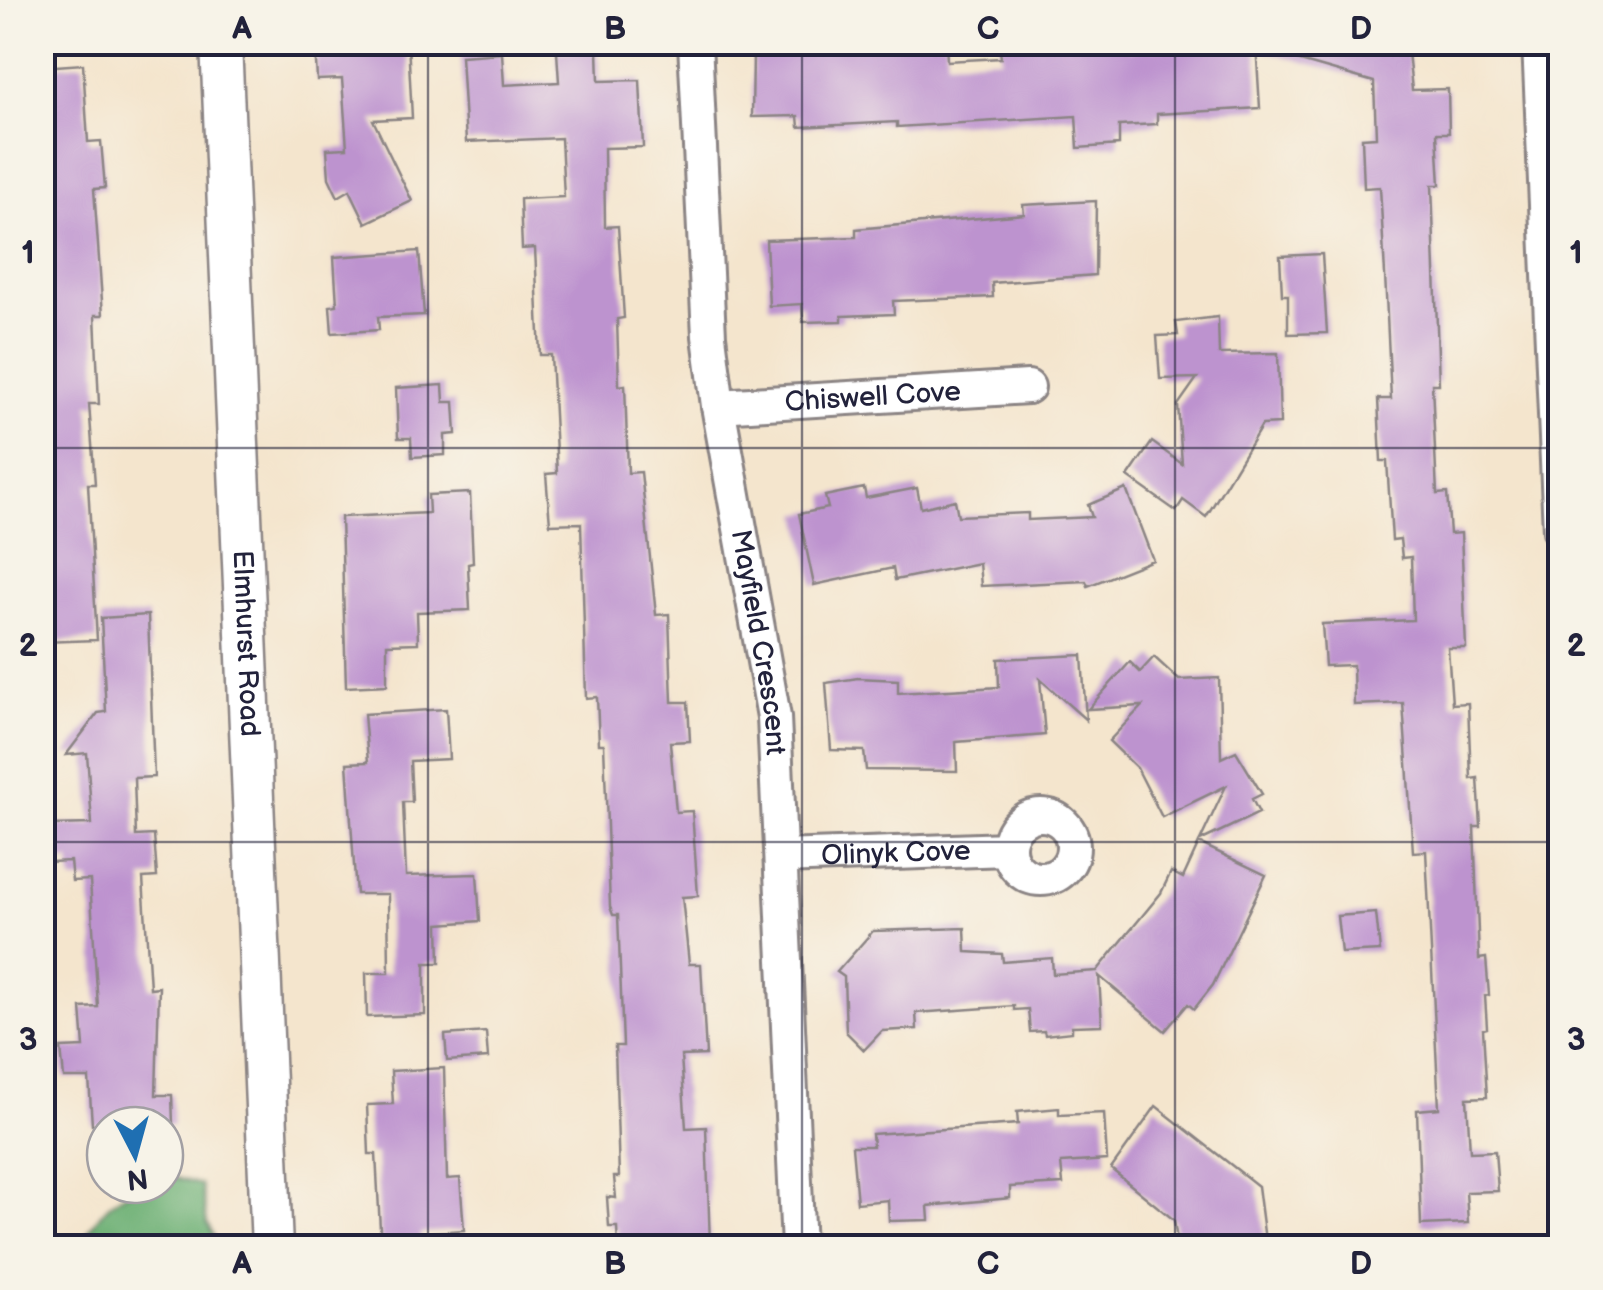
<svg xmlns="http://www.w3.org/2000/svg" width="1603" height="1290" font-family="'Balsamiq Sans',sans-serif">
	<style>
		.forest { fill: #6db074; stroke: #486958; stroke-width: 2.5 }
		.building { fill: #bd93cf }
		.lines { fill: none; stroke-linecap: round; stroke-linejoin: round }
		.minor-casing { stroke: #8b8484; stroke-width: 38 }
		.tertiary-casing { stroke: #8b8484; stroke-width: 45 }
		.minor { stroke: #fff; stroke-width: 32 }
		.tertiary { stroke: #fff; stroke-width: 40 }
		.grid { fill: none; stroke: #22223b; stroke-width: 2.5; stroke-opacity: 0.55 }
		.labels { text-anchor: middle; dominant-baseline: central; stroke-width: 8; stroke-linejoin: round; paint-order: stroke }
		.street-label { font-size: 28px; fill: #22223b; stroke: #f7f3e8 }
		.neatline { fill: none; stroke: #22223b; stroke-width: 4 }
		.grid-label { font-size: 32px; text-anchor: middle; font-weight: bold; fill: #22223b }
	</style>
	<rect width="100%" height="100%" fill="#f7f3e8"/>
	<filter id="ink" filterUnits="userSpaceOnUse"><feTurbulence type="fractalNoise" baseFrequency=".01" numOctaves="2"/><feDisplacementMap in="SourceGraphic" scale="20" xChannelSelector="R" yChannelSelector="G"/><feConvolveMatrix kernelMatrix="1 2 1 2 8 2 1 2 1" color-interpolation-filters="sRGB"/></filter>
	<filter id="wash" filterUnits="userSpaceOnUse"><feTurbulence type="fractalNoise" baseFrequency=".0048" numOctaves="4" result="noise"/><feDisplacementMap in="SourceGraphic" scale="40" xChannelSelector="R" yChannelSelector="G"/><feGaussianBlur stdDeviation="2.25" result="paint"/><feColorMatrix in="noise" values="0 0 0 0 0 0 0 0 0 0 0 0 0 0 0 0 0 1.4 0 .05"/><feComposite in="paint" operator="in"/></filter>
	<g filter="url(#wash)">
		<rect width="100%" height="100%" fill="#f4e5cd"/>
		<path class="forest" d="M 173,1177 L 201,1185 L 207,1223 L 219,1247 L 93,1247 L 85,1237 C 105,1203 125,1185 165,1185 L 165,1178 Z"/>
		<g id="blocks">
			<path class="building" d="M 315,42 L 408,42 L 412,118 L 373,120 L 412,201 L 366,223 L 350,190 L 338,197 L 329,178 L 327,149 L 347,148 L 342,79 L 317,80 Z
				M 797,42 L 946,42 L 947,61 L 1001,58 L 999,42 L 1128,42 L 1128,50 L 1256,43 L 1260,108 L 1157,114 L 1157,124 L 1119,126 L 1119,145 L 1078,148 L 1076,116 L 897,127 L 897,122 L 799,127 L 798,116 L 752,117 L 753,53 L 797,51 Z
				M 1263,42 L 1407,42 L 1412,90 L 1448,89 L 1449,133 L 1437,133 L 1440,185 L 1432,185 L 1439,384 L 1432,384 L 1437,494 L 1447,493 L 1450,534 L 1461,533 L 1466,648 L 1448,648 L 1452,704 L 1468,703 L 1471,779 L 1478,778 L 1481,827 L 1474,827 L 1479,959 L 1486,958 L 1489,995 L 1485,996 L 1487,1028 L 1483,1029 L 1487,1097 L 1467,1098 L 1470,1152 L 1495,1151 L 1498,1191 L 1466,1192 L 1468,1223 L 1421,1225 L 1417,1110 L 1439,1108 L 1426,851 L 1413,852 L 1403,703 L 1354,705 L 1353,665 L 1325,666 L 1322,624 L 1413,620 L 1411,557 L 1402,558 L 1400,539 L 1392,540 L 1387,461 L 1381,461 L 1378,399 L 1391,399 L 1385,274 L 1380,187 L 1364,188 L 1362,138 L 1376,137 L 1374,82 L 1262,50 Z
				M 598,50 L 599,81 L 640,80 L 643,147 L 604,148 L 605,227 L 618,226 L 624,318 L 617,319 L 619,386 L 625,385 L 628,473 L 641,472 L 656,615 L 669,614 L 672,702 L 688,702 L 690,741 L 670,742 L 676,812 L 692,811 L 698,896 L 682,897 L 689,964 L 701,964 L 706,1055 L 681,1056 L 686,1128 L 706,1127 L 710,1245 L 618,1248 L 617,1227 L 609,1227 L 607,1197 L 616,1198 L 614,1177 L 619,1177 L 615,1046 L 623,1046 L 618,915 L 613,915 L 610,907 L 604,744 L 599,744 L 597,697 L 586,698 L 581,523 L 550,524 L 546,474 L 557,473 L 551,355 L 540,355 L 535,248 L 522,249 L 520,199 L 564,197 L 561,138 L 466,142 L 461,56 L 502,53 L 504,85 L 559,82 L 557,52 Z
				M 83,64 L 88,142 L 101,141 L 105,188 L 94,189 L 103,315 L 95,315 L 99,404 L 89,404 L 95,484 L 88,484 L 97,640 L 42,642 L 42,304 L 49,303 L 42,67 Z
				M 1096,201 L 1095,275 L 992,283 L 993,297 L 893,301 L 894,314 L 842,316 L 842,321 L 803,322 L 802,304 L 769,306 L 766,240 L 856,237 L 856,229 L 1024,214 L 1023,205 Z
				M 419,251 L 424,315 L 378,317 L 379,330 L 332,333 L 330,306 L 337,305 L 334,257 Z
				M 1322,254 L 1327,333 L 1288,334 L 1288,295 L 1282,295 L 1280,256 Z
				M 1218,317 L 1219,354 L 1278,353 L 1280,424 L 1262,425 L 1206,517 L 1183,500 L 1176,511 L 1128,477 L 1152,442 L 1182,464 L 1178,405 L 1197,378 L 1160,379 L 1157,336 L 1178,335 L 1176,322 Z
				M 443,385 L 444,402 L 454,402 L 456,434 L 445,435 L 445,455 L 412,457 L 411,438 L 398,438 L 396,388 Z
				M 864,488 L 866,498 L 917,488 L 921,508 L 955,500 L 958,516 L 1028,513 L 1028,520 L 1092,517 L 1088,505 L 1126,489 L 1153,560 L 1088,586 L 1086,581 L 981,586 L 979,563 L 895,580 L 893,568 L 814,585 L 799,514 L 828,508 L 825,496 Z
				M 470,493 L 473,563 L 468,564 L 470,610 L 417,612 L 418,643 L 387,644 L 387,685 L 346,687 L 341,517 L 429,513 L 428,495 Z
				M 148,615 L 154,777 L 134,778 L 136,836 L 154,835 L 157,877 L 143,878 L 150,988 L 159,987 L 156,1095 L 172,1095 L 173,1125 L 92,1125 L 89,1078 L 64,1078 L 61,1048 L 84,1047 L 81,1008 L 98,1007 L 90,880 L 72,881 L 70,861 L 51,862 L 49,825 L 92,824 L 87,753 L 66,755 L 98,713 L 106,712 L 101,618 Z
				M 1082,655 L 1086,720 L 1040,679 L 1045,735 L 956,742 L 957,771 L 866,770 L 864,751 L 831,750 L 826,683 L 858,678 L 898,680 L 898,693 L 999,687 L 998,659 Z
				M 1154,657 L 1179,680 L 1219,678 L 1221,758 L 1236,751 L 1262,794 L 1252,799 L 1259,813 L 1200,841 L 1226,786 L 1162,817 L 1137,768 L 1109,741 L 1142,706 L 1088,709 L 1130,662 L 1140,672 Z
				M 446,709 L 449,759 L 410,761 L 412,802 L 403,802 L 406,876 L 477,874 L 480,921 L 439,924 L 440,963 L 425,963 L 425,1015 L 367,1017 L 366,973 L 389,973 L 388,894 L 356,894 L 347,763 L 368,762 L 364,714 Z
				M 1199,843 L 1266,875 L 1213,985 L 1194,1009 L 1188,1004 L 1165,1031 L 1099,976 L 1102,1025 L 1072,1026 L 1072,1032 L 1045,1035 L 1044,1031 L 1030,1032 L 1028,1009 L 1014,1010 L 1014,1006 L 916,1013 L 917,1029 L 882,1031 L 864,1050 L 846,1032 L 844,977 L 837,972 L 873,931 L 965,928 L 966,952 L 1002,954 L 1003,962 L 1052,958 L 1053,974 L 1097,971 L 1161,893 L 1171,872 L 1183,878 Z
				M 1376,913 L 1380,951 L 1341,953 L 1337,916 Z
				M 486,1032 L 488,1058 L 447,1061 L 445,1035 Z
				M 444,1068 L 447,1179 L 460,1178 L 464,1230 L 420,1233 L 421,1248 L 381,1248 L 376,1154 L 369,1154 L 367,1105 L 393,1104 L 391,1071 Z
				M 1156,1106 L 1258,1186 L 1266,1248 L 1178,1248 L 1174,1220 L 1111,1169 Z
				M 1059,1108 L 1059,1115 L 1104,1113 L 1107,1160 L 1061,1163 L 1063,1184 L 1010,1187 L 1010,1198 L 928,1206 L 929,1220 L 889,1221 L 888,1200 L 857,1203 L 852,1146 L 873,1146 L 872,1134 L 1018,1124 L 1017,1112 Z"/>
		</g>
	</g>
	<g filter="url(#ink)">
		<use href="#blocks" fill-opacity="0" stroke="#8b8484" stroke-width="2.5"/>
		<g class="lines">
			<defs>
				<g id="minor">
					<path id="s1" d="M 695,42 L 709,336 L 718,406 L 774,717 L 798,1248"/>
					<path d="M 1539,42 L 1560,531"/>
					<path id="s2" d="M 718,406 L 1028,387"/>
					<circle cx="1041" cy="847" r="32"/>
					<path id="s3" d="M 781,857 L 1008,849"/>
				</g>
				<g id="tertiary">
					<path id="s4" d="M 221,42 L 272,1248"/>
				</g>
			</defs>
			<use href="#minor" class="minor-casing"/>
			<use href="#tertiary" class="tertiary-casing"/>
			<use href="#minor" class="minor"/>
			<use href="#tertiary" class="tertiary"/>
		</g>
	</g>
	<path class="grid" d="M 428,42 L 428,1248M 802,42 L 802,1248M 1175,42 L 1175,1248M 42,448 L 1560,448M 42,842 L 1560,842"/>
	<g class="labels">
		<g class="street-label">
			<text stroke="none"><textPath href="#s2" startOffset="155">Chiswell Cove</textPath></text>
			<text stroke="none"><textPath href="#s1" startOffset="605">Mayfield Crescent</textPath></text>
			<text stroke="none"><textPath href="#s4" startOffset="602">Elmhurst Road</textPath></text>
			<text stroke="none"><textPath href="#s3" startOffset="115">Olinyk Cove</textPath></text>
		</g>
	</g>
	<rect width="1603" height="1290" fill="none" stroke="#f7f3e8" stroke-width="110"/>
	<g transform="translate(135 1155) rotate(174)"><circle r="48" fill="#f7f3e8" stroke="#a29fa3" stroke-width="2.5"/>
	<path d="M0-8L18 38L0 25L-18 38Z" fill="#1f6fb2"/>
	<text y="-15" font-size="28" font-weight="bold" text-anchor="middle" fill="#22223b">N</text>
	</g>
	<rect x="55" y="55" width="1493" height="1180" class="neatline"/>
	<g class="grid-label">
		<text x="242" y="39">A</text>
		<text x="615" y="39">B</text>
		<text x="988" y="39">C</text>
		<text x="1361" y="39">D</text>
		<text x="28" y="263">1</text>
		<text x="1576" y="263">1</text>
		<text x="28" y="656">2</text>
		<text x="1576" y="656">2</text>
		<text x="28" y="1050">3</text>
		<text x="1576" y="1050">3</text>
		<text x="242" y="1274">A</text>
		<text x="615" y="1274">B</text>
		<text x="988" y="1274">C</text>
		<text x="1361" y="1274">D</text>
	</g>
</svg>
